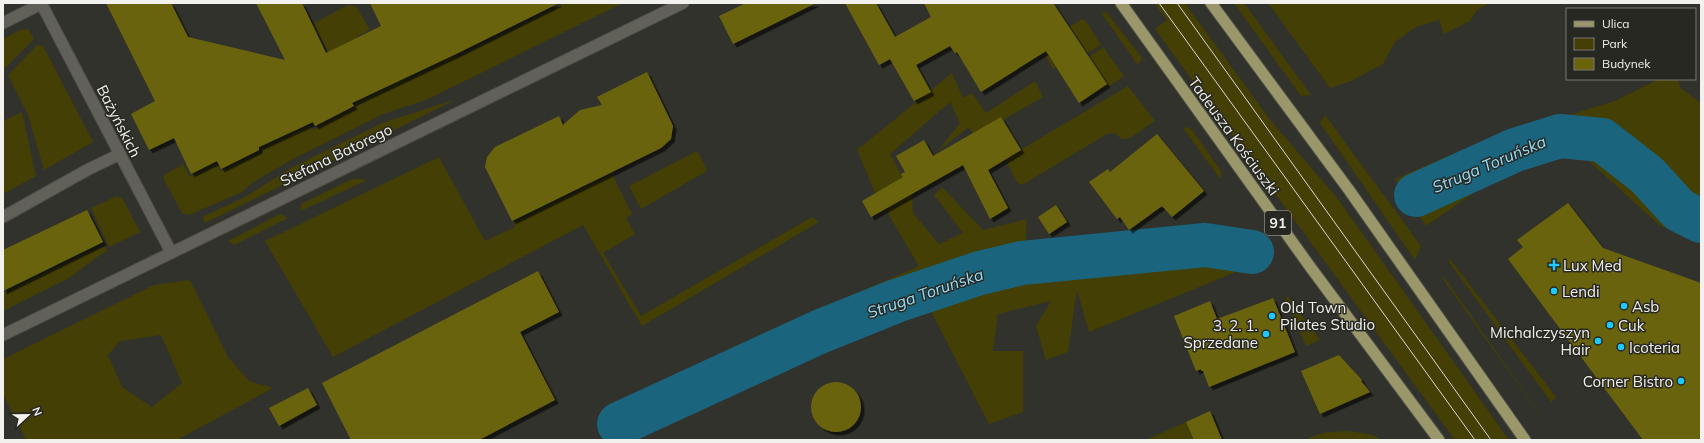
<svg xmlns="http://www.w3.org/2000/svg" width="1704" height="443" font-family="Mulish,sans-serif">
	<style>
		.green { fill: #433f05; fill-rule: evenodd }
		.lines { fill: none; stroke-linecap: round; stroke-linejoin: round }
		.river { stroke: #1a647d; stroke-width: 44 }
		.building { fill: #6a640d; filter: url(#shadow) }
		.minor-casing { stroke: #4e4e48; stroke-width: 13 }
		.primary-casing { stroke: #4e4e48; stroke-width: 13 }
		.minor { stroke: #61615a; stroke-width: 11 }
		.primary { stroke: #9a976b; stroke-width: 11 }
		.tram { stroke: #d9d8d4; stroke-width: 1 }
		.poi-dot { fill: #1ec9fd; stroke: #282822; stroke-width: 1.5 }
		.labels { text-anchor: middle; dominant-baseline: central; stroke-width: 3; stroke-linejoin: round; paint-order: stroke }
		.shield { fill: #282822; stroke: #b5b5b0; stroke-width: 1 }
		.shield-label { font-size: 14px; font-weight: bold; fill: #f2f1ed }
		.street-label { font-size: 15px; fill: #f2f1ed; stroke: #282822 }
		.poi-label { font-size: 15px; fill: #f2f1ed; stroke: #282822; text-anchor: start }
		.water-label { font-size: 16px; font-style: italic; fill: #9addf9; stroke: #282822 }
	</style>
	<defs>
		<filter id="shadow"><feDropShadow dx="3.5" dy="3.5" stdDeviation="0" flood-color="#0009"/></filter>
	</defs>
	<rect width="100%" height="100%" fill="#32322c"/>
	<path class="green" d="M 565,3 L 623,3 L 426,100 L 383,114 L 293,159 L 252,183 L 242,192 L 189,215 L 182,213 L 164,180 L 164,175 L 183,164 L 190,177 L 216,164 L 221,171 L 262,152 L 261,149 L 311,125 L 313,130 L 356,107 L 355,104 L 405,79 L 406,80 L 447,61 L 445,55 L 458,57 Z
		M 1154,3 L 1185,3 L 1271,121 L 1338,199 L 1509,440 L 1455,440 L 1155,29 L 1167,20 Z
		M 1234,3 L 1244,3 L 1311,95 L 1301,96 Z
		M 1268,3 L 1490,3 L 1477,10 L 1470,21 L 1444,34 L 1439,20 L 1416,27 L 1395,42 L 1383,64 L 1351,81 L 1330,88 Z
		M 348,5 L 356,6 L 370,30 L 356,37 L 361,48 L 333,62 L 314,23 Z
		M 1104,12 L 1107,13 L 1142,58 L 1138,65 L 1102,14 Z
		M 1082,19 L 1086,21 L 1101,45 L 1087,53 L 1070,27 L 1042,46 L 1056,68 L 1053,69 L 1042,49 L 1041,44 Z
		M 28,29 L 34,39 L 3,70 L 3,39 L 20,30 Z
		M 37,45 L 43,46 L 93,142 L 44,170 L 28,115 L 8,75 Z
		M 1103,47 L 1124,76 L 1108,87 L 1100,89 L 1107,84 L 1089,57 Z
		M 952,73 L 963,98 L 972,93 L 986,113 L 1035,81 L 1043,97 L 992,126 L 991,161 L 969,127 L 937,152 L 960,123 L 950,102 L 890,154 L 912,194 L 913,213 L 939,244 L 963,233 L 934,195 L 942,187 L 983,230 L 1027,219 L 1025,252 L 1214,231 L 1258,263 L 1089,332 L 1077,290 L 1068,352 L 1046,360 L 1036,326 L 1051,301 L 998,314 L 993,351 L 1023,351 L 1023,412 L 989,424 L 917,284 L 817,321 L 812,313 L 919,266 L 874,190 L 857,150 Z
		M 1659,79 L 1677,79 L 1681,88 L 1701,103 L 1701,241 L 1660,226 L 1574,147 L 1521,160 L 1426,226 L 1395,179 L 1448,156 L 1523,129 L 1615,101 Z
		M 1128,86 L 1155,121 C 1148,125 1133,138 1126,139 C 1121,140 1118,136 1115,133 L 1107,134 L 1022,185 L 1017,182 L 1005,159 Z
		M 457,99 L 205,223 L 203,220 L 204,216 L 243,198 L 291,168 L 382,123 Z
		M 22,112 L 36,176 L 3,194 L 3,121 Z
		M 1325,115 L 1421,246 L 1415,260 L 1320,123 Z
		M 1188,127 L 1192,130 L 1221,171 L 1221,180 L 1183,128 Z
		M 697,151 L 707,169 L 705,172 L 641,209 L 629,186 Z
		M 439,157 L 485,241 L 515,227 L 513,223 L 612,174 L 632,214 L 626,218 L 635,234 L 603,253 L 641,316 L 812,217 L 819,222 L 642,326 L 583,225 L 333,357 L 265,241 Z
		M 352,179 L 364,179 L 365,181 L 301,211 L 301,204 Z
		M 117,196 L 123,199 L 140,232 L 109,247 L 91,208 Z
		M 280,214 L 288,218 L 234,245 L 228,241 Z
		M 104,245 L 107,251 L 97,257 L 71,277 L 3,311 L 3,293 Z
		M 1450,259 L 1556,397 L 1551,402 L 1449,262 Z
		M 1442,274 L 1558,440 L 1445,282 Z
		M 190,280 L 228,357 L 249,381 L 273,388 L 177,440 L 26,440 L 3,394 L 3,359 L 154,285 ZM 161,335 L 182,383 L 152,407 L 122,387 L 108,355 L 120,341 Z
		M 1288,297 L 1320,340 L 1306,346 L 1285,298 Z
		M 1186,422 L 1194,440 L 1146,440 Z
		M 1349,431 L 1373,435 L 1382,440 L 1306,440 C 1319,431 1334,432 1349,431 Z"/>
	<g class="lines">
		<path class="river" d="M 1416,195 L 1515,150 L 1560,136 L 1602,140 L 1647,175 L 1679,210 L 1701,221
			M 619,424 L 819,332 L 896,301 L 980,273 L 1022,263 L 1205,245 L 1252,252"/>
	</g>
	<path class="building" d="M 106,3 L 171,3 L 188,37 L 285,60 L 256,3 L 302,3 L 326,53 L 381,26 L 370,3 L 559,3 L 456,54 L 352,103 L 354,106 L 315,126 L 313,122 L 259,147 L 259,150 L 221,169 L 217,161 L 191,174 L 174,138 L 149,150 L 131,114 L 155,101 Z
		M 746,3 L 816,3 L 733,44 L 719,16 Z
		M 845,3 L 876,3 L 895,37 L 931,17 L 924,3 L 1053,3 L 1107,84 L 1079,103 L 1046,51 L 981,92 L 957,52 L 955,53 L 950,46 L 916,65 L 931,92 L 914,101 L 890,59 L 879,65 Z
		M 647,72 L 673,126 L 671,139 L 661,148 L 512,221 L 485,167 L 487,157 L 495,147 L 559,116 L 563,125 L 580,110 L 602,105 L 597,97 Z
		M 1001,117 L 1021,150 L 988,170 L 1008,208 L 990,219 L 963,165 L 871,217 L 862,201 L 903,177 L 901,174 L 905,172 L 896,156 L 924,140 L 933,156 Z
		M 1157,134 L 1204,191 L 1172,217 L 1162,206 L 1129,230 L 1120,217 L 1117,219 L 1089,182 L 1108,169 L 1110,172 Z
		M 1568,203 L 1603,248 L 1701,283 L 1701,440 L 1643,440 L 1508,259 L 1523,247 L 1517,240 Z
		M 1056,205 L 1067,222 L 1049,234 L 1038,217 Z
		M 87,210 L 103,242 L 3,291 L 3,250 Z
		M 538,271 L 559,312 L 520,332 L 555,400 L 479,440 L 351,440 L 322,383 Z
		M 1273,298 L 1295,352 L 1209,387 L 1203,371 L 1201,371 L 1201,369 L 1196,371 L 1174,316 L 1210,301 L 1217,319 Z
		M 1339,355 L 1362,380 L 1361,381 L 1370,392 L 1320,414 L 1301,371 Z
		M811 407a25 25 0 1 1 50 0a25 25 0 1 1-50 0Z
		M 308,388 L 317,405 L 279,426 L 269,408 Z
		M 1210,411 L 1222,440 L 1194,440 L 1186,422 Z"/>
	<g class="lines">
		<defs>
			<path id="minor" d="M 41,3 L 171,252
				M 3,23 L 41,4
				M 3,217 L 87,170 L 120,154
				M 3,335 L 683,3"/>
			<path id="primary" d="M 1121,3 L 1311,268 L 1439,440
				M 1211,3 L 1349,190 L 1525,440"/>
		</defs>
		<use href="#minor" class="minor-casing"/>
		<use href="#primary" class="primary-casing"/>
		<use href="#minor" class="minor"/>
		<use href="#primary" class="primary"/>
		<path class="tram" d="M 1159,3 L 1475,440
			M 1177,3 L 1491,440"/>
	</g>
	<g class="poi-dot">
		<path d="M1552 259h4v4h4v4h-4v4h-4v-4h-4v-4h4z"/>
		<circle cx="1554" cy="291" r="4"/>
		<circle cx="1624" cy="306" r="4"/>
		<circle cx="1272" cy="316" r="4"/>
		<circle cx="1610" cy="325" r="4"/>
		<circle cx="1266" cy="334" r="4"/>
		<circle cx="1598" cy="341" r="4"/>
		<circle cx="1621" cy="347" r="4"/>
		<circle cx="1681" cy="381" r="4"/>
	</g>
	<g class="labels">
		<rect class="shield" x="1265" y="211" width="26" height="24" rx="3"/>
		<g class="shield-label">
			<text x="1278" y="223">91</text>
		</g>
		<g class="street-label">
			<text transform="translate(119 121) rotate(63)">Bażyńskich</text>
			<text transform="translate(1234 136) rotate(54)">Tadeusza Kościuszki</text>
			<text transform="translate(336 155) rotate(-26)">Stefana Batorego</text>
		</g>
		<g class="poi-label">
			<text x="1563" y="265">Lux Med</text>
			<text x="1562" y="291">Lendi</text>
			<text x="1632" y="306">Asb</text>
			<text x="1280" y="307">Old Town<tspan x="1280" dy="17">Pilates Studio</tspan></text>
			<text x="1258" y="325" text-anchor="end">3. 2. 1.<tspan x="1258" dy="17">Sprzedane</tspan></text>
			<text x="1618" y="325">Cuk</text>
			<text x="1590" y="332" text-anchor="end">Michalczyszyn<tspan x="1590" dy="17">Hair</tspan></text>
			<text x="1629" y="347">Icoteria</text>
			<text x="1673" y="381" text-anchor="end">Corner Bistro</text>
		</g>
		<g class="water-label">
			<text transform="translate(1489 164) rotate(-23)">Struga Toruńska</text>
			<text transform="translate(925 293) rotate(-19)">Struga Toruńska</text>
		</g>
	</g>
	<rect width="1704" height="443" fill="none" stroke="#f2f1ed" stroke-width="8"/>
	<rect x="1566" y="8" width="130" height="72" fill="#282822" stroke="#797873"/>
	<rect x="1574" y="21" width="20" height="6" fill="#9a976b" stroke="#797873"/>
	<text x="1602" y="28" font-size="12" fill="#f2f1ed">Ulica</text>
	<rect x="1574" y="38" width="20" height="12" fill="#433f05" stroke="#797873"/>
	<text x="1602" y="48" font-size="12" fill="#f2f1ed">Park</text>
	<rect x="1574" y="58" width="20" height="12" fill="#6a640d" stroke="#797873"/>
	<text x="1602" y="68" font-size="12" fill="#f2f1ed">Budynek</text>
	<g transform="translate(28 415) rotate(68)" stroke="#282822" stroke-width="3" paint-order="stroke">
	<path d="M0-3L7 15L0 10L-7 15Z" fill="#f2f1ed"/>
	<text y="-6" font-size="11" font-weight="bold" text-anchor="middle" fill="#f2f1ed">N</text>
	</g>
</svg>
